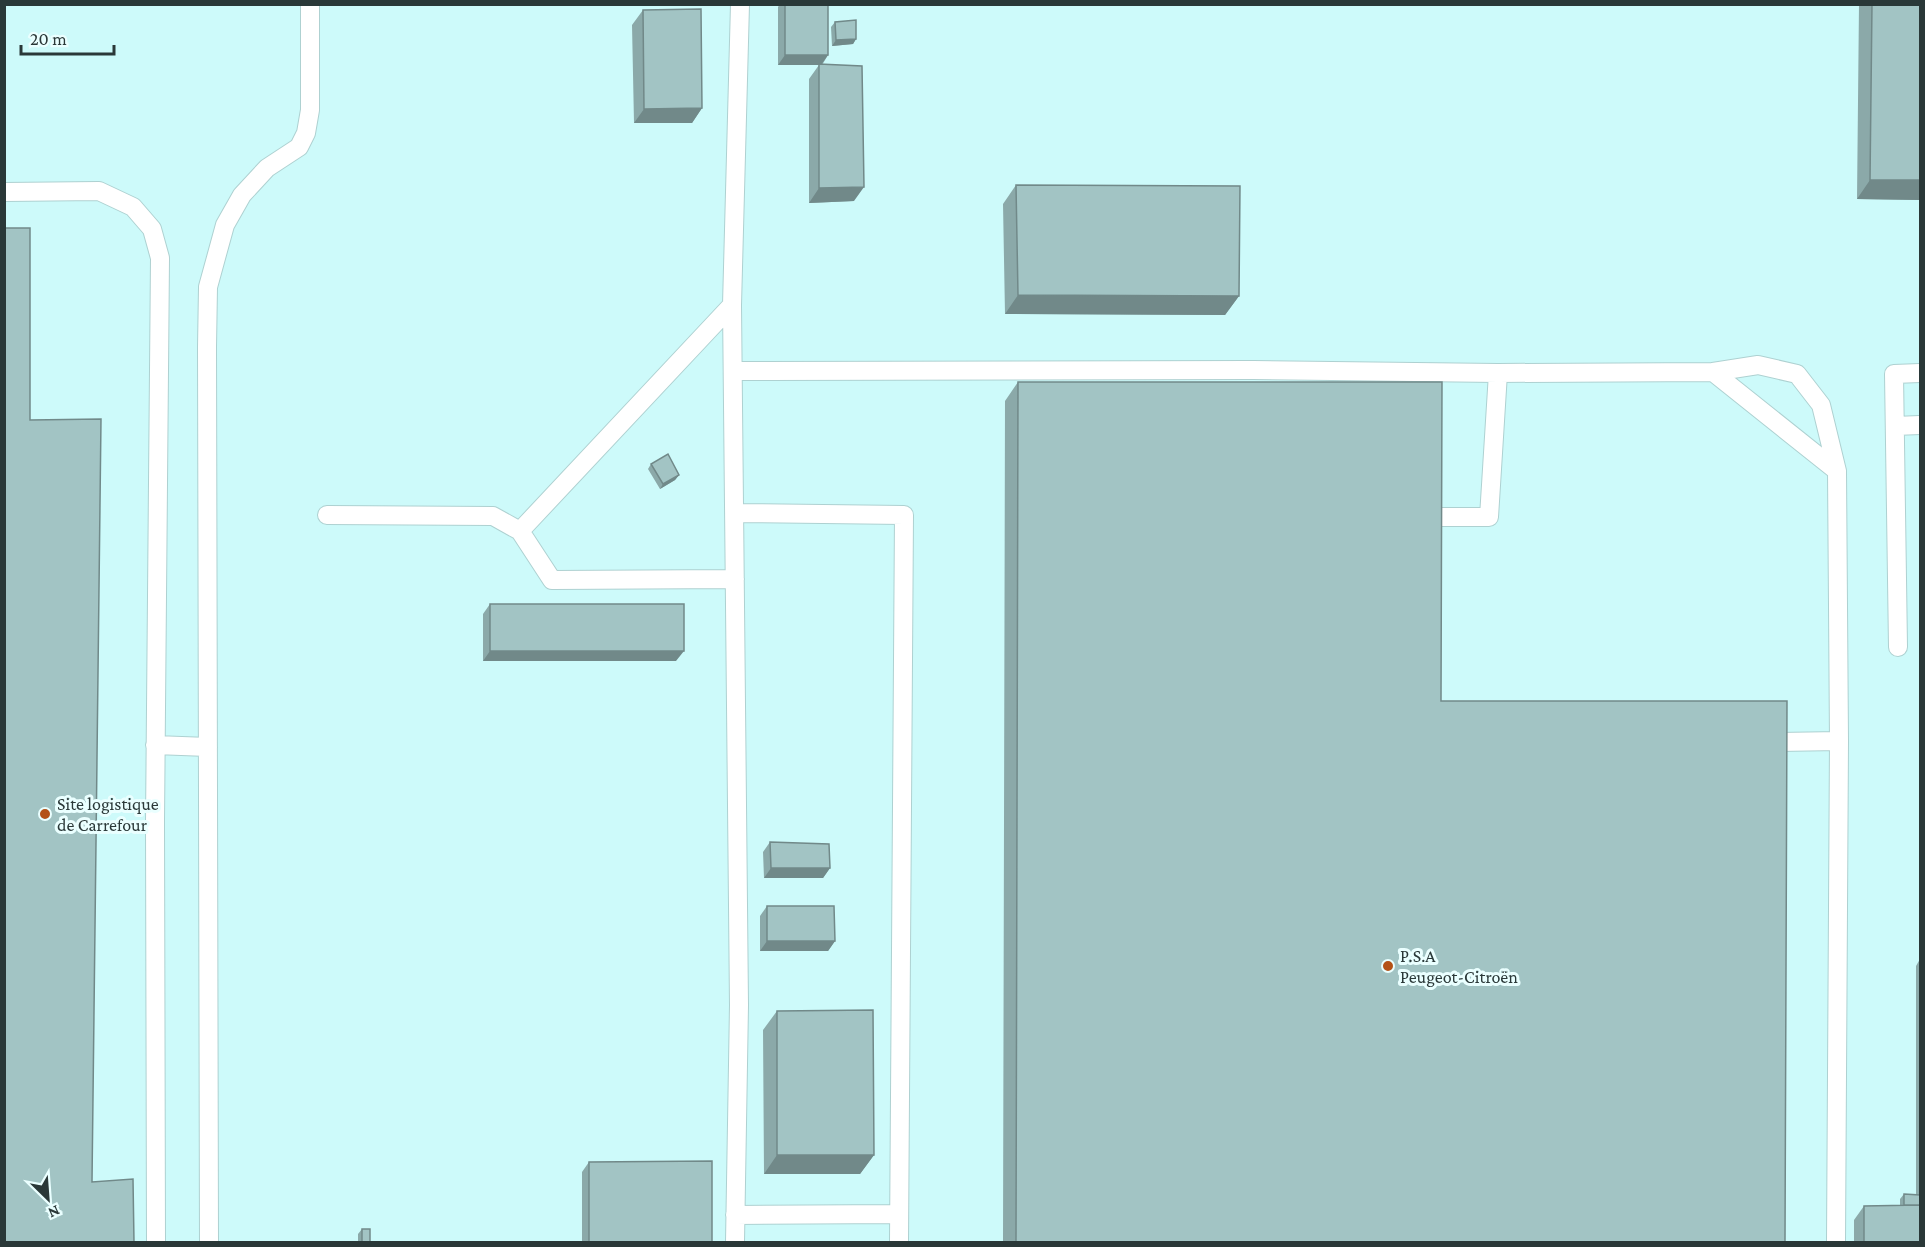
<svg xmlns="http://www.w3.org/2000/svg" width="1925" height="1247" font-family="'Crimson Pro',serif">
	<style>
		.built { fill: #cdfafa }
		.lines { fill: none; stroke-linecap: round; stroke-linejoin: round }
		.service-casing { stroke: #aed1d1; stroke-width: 20 }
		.service { stroke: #fff; stroke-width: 18 }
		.wall { fill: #8ba9a9 }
		.shaded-wall { fill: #718989 }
		.building { fill: #a2c4c4; stroke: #718989; stroke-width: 1.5 }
		.poi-dot { fill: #b45217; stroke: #eaffff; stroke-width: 2 }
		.labels { text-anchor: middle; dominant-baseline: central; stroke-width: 6; stroke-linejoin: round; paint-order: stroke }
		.poi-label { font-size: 18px; fill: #2a3838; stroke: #eaffff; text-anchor: start }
	</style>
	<rect width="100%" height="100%" fill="#eaffff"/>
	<path class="built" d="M 5,5 L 1920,5 L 1920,1242 L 5,1242 Z"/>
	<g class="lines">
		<defs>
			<path id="service" d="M 4,192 L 99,191 L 133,207 L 152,229 L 160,258 L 155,822 L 156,1242
				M 733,371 L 1253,370 L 1498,373 L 1489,517 L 1430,517
				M 1713,372 L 1758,365 L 1797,374 L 1821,405 L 1837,471
				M 1498,373 L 1713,372 L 1837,471 L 1839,741 L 1776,742
				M 1895,426 L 1920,425
				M 735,513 L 904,515 L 899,1242
				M 327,515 L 493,516 L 520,531 L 732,305
				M 520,531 L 552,580 L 735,579
				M 1898,647 L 1894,374 L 1920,373
				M 155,745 L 208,747
				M 735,1215 L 899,1214
				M 209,1242 L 207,347 L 208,287 L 225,225 L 242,195 L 267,168 L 299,147 L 306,133 L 310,110 L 310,4
				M 735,1242 L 739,1005 L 732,305 L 740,4
				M 1836,1242 L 1839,741"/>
		</defs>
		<use href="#service" class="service-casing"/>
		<use href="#service" class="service"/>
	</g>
	<path class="wall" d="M 780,4 L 785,4 L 828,55 L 822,65 L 854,201 L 809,203 L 809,79 L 819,65 L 778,65 L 778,7 Z
		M 1859,4 L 1920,4 L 1920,200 L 1857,199 Z
		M 643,10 L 702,108 L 692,123 L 634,123 L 632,25 Z
		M 835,22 L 856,39 L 853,44 L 832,46 L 831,27 Z
		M 1016,185 L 1239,296 L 1225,315 L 1005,314 L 1003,204 Z
		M 1018,382 L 1441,701 L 1785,1242 L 1003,1242 L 1005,401 Z
		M 651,464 L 679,475 L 675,480 L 660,489 L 648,469 Z
		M 490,604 L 676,661 L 483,661 L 483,614 Z
		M 770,842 L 830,868 L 823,878 L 764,878 L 763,852 Z
		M 767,906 L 835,941 L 828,951 L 760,951 L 760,916 Z
		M 1920,959 L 1920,1242 L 1854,1242 L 1854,1220 L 1864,1206 L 1900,1205 L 1900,1199 L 1904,1194 L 1916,1195 L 1916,966 Z
		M 777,1011 L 874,1155 L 860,1174 L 764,1174 L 763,1030 Z
		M 589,1162 L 712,1242 L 582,1242 L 582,1172 Z
		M 362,1229 L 370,1242 L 358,1242 L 358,1234 Z"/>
	<path class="shaded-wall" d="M 856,39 L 853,44 L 832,46 L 836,40 Z
		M 785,55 L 828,55 L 821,65 L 778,65 Z
		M 702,108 L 692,123 L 634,123 L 644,109 Z
		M 1870,180 L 1920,180 L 1920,200 L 1857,199 Z
		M 864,187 L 854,201 L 809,203 L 819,188 Z
		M 1018,295 L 1239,296 L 1225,315 L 1005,314 Z
		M 679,475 L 675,480 L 660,489 L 663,484 Z
		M 490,651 L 684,651 L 676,661 L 483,661 Z
		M 771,868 L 830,868 L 823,878 L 764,878 Z
		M 767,941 L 835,941 L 828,951 L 760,951 Z
		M 777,1155 L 874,1155 L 860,1174 L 764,1174 Z"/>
	<path class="building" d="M 785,4 L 828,4 L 828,55 L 785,55 Z
		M 1872,4 L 1920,4 L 1920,180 L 1870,180 Z
		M 701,9 L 702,108 L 644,109 L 643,10 Z
		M 856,20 L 856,39 L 836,40 L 835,22 Z
		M 819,64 L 862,66 L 864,187 L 819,188 Z
		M 1016,185 L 1240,186 L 1239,296 L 1018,295 Z
		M 4,228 L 30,228 L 30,420 L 101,419 L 92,1182 L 133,1179 L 134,1242 L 4,1242 Z
		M 1018,382 L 1442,382 L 1441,701 L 1787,701 L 1785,1242 L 1016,1242 Z
		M 668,454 L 679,475 L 663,484 L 651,464 Z
		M 490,604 L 684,604 L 684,651 L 490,651 Z
		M 770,842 L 829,844 L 830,868 L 771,868 Z
		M 767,906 L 834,906 L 835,941 L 767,941 Z
		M 873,1010 L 874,1155 L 777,1155 L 777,1011 Z
		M 712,1161 L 712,1242 L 589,1242 L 589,1162 Z
		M 1904,1194 L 1920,1195 L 1920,1205 L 1904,1205 Z
		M 1920,1205 L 1920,1242 L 1864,1242 L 1864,1206 Z
		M 362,1229 L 370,1229 L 370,1242 L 362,1242 Z"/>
	<g class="poi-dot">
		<circle cx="45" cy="814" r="6"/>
		<circle cx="1388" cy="966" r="6"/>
	</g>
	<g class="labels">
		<g class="poi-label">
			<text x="57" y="804">Site logistique<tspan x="57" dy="21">de Carrefour</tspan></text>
			<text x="1400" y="956">P.S.A<tspan x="1400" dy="21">Peugeot-Citroën</tspan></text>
		</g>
	</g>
	<rect width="1925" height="1247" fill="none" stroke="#2a3838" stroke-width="12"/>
	<g transform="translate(48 1199) rotate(155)" stroke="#eaffff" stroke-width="4.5" paint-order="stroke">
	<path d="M0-4.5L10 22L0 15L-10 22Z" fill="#2a3838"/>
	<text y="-9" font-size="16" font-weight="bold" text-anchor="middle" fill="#2a3838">N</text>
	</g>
	<path d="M21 45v9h93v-9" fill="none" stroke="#2a3838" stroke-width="3"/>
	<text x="30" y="45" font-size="18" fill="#2a3838" stroke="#eaffff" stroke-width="4.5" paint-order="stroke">20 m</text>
</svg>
